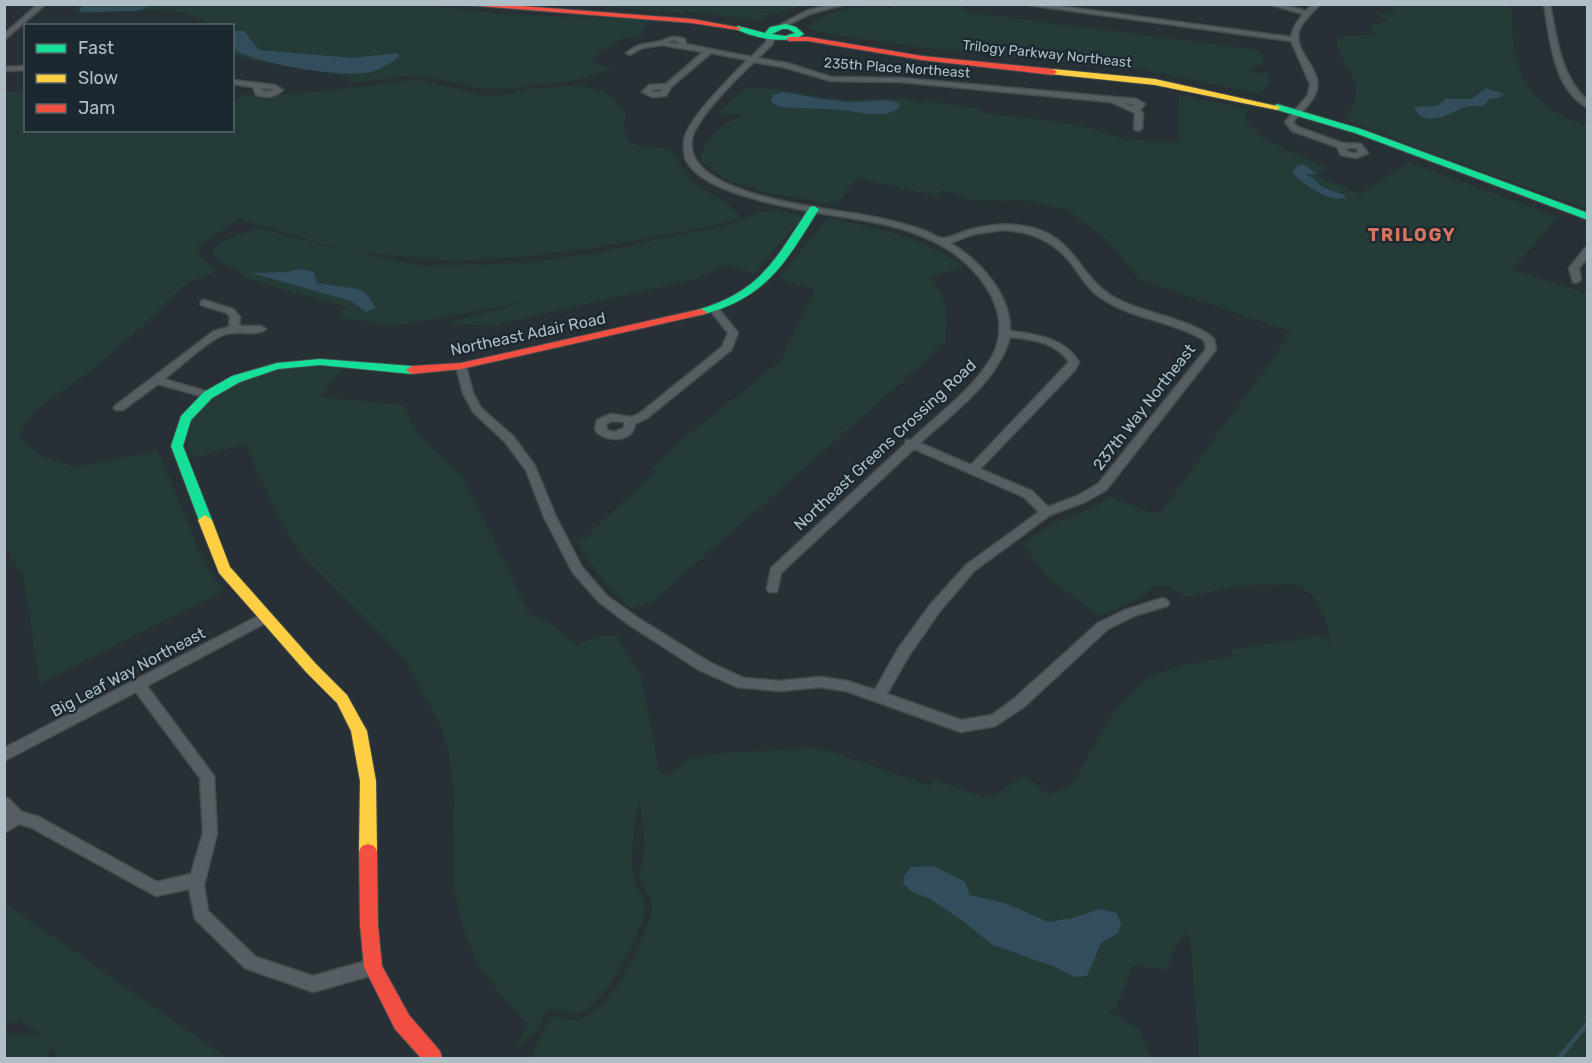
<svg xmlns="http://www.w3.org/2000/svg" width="1592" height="1063" font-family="Rubik,sans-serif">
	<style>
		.green { fill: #243b38 }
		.water { fill: #324e5c }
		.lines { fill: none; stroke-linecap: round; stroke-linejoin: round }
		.stream { stroke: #324e5c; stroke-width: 4.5 }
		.street-casing { stroke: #454c4f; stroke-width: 3 }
		.fast-casing { stroke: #454c4f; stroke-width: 2 }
		.slow-casing { stroke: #454c4f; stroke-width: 2 }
		.jam-casing { stroke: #454c4f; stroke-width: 2 }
		.street { fill: #575e63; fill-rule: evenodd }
		.fast { fill: #16e098; fill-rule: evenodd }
		.slow { fill: #ffcf43; fill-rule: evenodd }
		.jam { fill: #f24e42; fill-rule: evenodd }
		.labels { text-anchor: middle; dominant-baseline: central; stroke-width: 4.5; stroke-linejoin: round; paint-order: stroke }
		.far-street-label { font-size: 14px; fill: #b0bec7; stroke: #1b282f }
		.street-label { font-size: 16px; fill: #b0bec7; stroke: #1b282f }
		.far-district-label { font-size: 18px; font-weight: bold; letter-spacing: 1.5px; fill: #d5745d; stroke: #1b282f }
	</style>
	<rect width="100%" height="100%" fill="#273034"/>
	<path class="green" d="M 82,4 L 410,4 L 492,13 L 649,20 L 639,38 L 622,38 L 606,50 L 600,49 L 593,63 L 612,68 L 609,71 L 563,83 L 529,84 L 531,85 C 509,90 489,89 466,87 L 470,85 L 417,75 L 348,83 L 350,77 L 239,58 L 233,54 L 232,26 L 208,25 C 182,1 116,13 82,14 L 72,12 Z
		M 579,5 L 822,5 L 803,5 L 779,13 L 759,11 L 775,15 L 758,20 L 683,11 L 686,13 Z
		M 894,5 L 960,5 L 967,12 L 1259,50 L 1264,65 L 1255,64 L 1249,71 L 1261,74 L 1268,73 L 1269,83 L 1261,94 L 1134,68 L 1121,67 L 1120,69 L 916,47 L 825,33 L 810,30 L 808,27 C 823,9 868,4 890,8 Z
		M 1388,5 L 1510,5 C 1513,18 1512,32 1514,46 C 1521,90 1545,114 1587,125 L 1587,209 L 1437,155 L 1344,119 C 1375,75 1338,76 1337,37 L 1376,34 L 1368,25 L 1388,22 L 1378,14 L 1397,12 Z
		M 406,81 L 423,81 L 482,95 L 499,96 L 529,89 L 580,85 L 610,94 L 626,113 L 623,129 L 629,142 L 639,146 L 671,149 L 691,182 L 725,202 L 741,218 L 707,227 L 586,249 L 517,257 L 456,261 L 354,252 L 422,266 L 523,263 L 598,253 L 662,238 L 726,226 L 758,213 L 776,210 L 800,215 L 803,219 C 785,234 771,255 755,273 L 723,265 L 700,278 L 490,326 L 447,323 L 525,302 L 395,326 L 340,317 L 346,307 L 247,279 C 238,266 222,269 212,252 L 222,241 L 258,228 L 339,249 L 240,219 L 197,246 L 201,258 L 218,271 L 185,284 L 154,316 L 91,371 L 34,411 L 18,435 L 40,456 L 76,467 L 158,451 L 201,556 L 223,591 L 40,684 L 23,576 L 5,547 L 4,92 L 25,91 L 26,130 L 232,130 L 233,103 L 243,95 L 272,98 L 282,94 L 328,91 Z
		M 744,89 L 778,89 L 842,100 L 884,98 L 907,99 L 921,103 L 928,101 L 980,109 L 982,113 C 1031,119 1083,121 1129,141 L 1129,139 L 1173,143 L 1182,140 L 1178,136 L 1179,95 L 1250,109 L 1245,117 C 1251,140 1308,158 1329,168 L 1318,176 L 1360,194 L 1408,162 L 1558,217 L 1512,270 L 1587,293 L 1587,1058 L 1199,1058 L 1191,942 L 1187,933 C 1176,943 1170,955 1168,970 L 1133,965 L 1116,1009 L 1106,1009 L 1140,1030 L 1150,1058 L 530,1058 L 551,1017 C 563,1017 575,1024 587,1016 C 617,999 645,940 652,908 L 651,901 L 639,875 L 645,848 L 640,800 C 635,811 630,864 633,877 C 635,888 645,896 645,907 C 645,929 603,1005 582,1012 C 571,1016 559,1007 546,1010 L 536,1031 L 514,1051 L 528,1024 L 500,994 L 475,959 L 460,918 L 453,881 L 454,801 L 450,756 L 438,720 L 403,657 L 301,554 C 277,520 262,483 246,444 L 193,458 C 192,453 188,446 188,440 C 188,406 240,377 268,371 C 293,366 318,365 343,368 L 320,397 L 403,405 L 420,437 L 462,475 L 529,614 L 549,622 L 577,645 L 599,636 L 617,636 L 642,678 L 658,767 L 663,774 L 669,775 L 688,759 L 713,754 L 812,748 L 832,752 L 931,786 L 934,779 L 982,797 L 993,796 L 1025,775 L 1048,795 L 1068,787 L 1076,778 L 1113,712 L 1150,676 L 1183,665 L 1234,656 L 1231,650 L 1324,635 L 1332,646 L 1325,619 L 1315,598 L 1304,588 L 1291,584 L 1237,586 L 1188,597 L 1166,586 L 1154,586 L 1138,600 L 1100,616 L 1051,581 L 1023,544 L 1050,525 L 1096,506 L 1110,496 L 1151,513 L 1161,512 L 1292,332 L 1140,280 L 1103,236 L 1066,210 L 1031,201 L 966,200 L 963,199 L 964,196 L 940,190 L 936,196 L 857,178 L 836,205 L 760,191 L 725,179 L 700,160 C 708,135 719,124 744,116 L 718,113 Z
		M 828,218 C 877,227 923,238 964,267 L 930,277 L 942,295 L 947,311 L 945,345 L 940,344 L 928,359 L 651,603 L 630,608 C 609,588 590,567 577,540 L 585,538 L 655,472 L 650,469 L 675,449 L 673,447 L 780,362 L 815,289 L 778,279 Z
		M 5,903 L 227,1058 L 57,1058 L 53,1045 L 46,1058 L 5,1058 L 5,1034 L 45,1036 L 20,1021 L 5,1024 Z"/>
	<path class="water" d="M 85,4 L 145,4 L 146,5 L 145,8 L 137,11 L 81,12 L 80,9 Z
		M 233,31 L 244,31 L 259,50 L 352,58 L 397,53 L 400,56 C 391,63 382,69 371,72 C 340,78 260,65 233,49 Z
		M 1486,88 L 1504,94 L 1500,98 L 1489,99 L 1484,106 C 1478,107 1471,105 1465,107 C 1451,113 1424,130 1414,107 L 1437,106 L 1446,99 L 1472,99 Z
		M 783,92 L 822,99 L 851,102 L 887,100 L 899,103 L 899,108 L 887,114 L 867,114 L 843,110 L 780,107 L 771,102 L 773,95 Z
		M 1303,164 L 1317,174 L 1305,174 L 1313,178 L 1322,187 L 1344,195 L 1346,198 C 1328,203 1303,184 1292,172 L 1298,165 Z
		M 299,269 L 314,272 L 317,283 L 358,289 L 366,293 L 376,308 L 366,312 L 351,301 L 251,273 L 287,272 Z
		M 934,866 L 965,882 L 970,895 L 1005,903 L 1048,922 L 1072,918 L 1100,909 L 1117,913 L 1121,923 L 1118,933 L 1101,943 L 1087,976 L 1074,977 L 1055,967 L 993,945 L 960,919 L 930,899 L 912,892 L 903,883 L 905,875 L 911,867 Z"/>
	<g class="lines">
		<path class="stream" d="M 1559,1058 L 1588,1023"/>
		<defs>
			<path id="street" d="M 38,4 L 46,4 L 4,40 L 4,34 Z
				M 832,4 L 846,4 L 810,14 L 782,28 L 776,27 L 806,11 Z
				M 1021,4 L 1044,4 L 1291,37 L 1294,27 L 1303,14 L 1268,4 L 1281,4 L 1306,11 L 1313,4 L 1320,4 C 1314,11 1306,18 1301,26 C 1288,51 1325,68 1316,92 C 1312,104 1300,112 1293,122 L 1298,127 L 1342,143 L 1361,144 L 1368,153 L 1356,158 L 1341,155 L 1337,147 L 1292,131 L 1285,122 L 1308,95 L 1310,84 L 1291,41 ZM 1345,148 L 1356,148 L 1359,152 C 1354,154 1348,153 1345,148 Z
				M 1544,4 L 1550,4 C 1557,39 1560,76 1588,101 L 1588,108 C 1553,89 1550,39 1544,4 Z
				M 768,35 L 775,37 L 772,45 L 758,58 L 787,63 L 831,77 L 901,78 L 1136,99 L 1145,104 L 1140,110 L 1143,113 L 1142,129 L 1138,131 L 1134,129 L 1135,113 L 1111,102 L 901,82 L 831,81 L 783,67 L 754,62 C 738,77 696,118 692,139 C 682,194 821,208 857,214 C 881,218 905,223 928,232 C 932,234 939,239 944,238 C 951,238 959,233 966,231 C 988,224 1010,222 1033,228 C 1075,239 1079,275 1110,295 C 1138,313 1194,319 1214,339 L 1216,349 L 1215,351 L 1106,490 L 1085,502 L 1050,515 L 974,571 L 940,611 L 908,657 L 887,694 L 961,720 L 992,715 L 1015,698 L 1098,623 L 1125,610 L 1163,598 L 1167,600 L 1169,603 L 1167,606 L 1134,616 L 1108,629 L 1025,706 L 995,726 L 961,732 L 846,691 L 820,687 L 780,691 L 737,687 L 699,670 L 628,624 L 599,602 L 573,573 L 544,517 L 526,470 L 505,442 L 473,412 L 463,393 L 456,366 L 461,363 L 466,366 L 473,393 L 481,408 L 513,436 L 535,466 L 556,517 L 582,567 L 607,596 L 638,618 L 709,662 L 744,678 L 780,681 L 820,677 L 847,681 L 875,690 L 898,649 L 930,605 L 966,565 L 1039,512 L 1024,497 L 914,449 L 781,573 L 777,592 L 769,592 L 767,589 L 771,568 L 905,444 L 906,440 L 911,440 C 938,414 974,389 993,355 C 1003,335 1001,315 991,295 C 977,268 951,248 924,237 C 905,229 886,224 867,221 C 826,213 705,200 686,160 C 684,156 684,147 684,142 C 685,121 732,76 747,60 L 711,53 L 671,87 L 666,96 L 652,97 L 642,92 L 649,85 L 666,84 L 703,52 L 662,45 L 642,48 L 630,55 L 626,53 C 636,44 645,44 657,42 C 668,39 673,34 685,39 L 686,44 L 751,57 L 766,42 ZM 672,40 L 677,41 L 679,44 L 668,43 ZM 654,89 L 663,89 L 660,92 L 651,92 ZM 1123,103 L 1137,105 L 1130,106 ZM 1002,230 C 1032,231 1056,242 1074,267 C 1082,278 1089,290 1101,298 C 1132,319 1172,321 1204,340 L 1206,349 L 1098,484 L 1077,496 L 1048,507 L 1032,491 L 980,469 L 1075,370 L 1079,362 C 1064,338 1037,334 1010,331 C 1011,294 979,260 950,243 L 974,234 ZM 1010,337 C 1031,339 1056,342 1069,362 L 971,465 L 920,443 C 953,413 998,381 1010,337 Z
				M 26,66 L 26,70 L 4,71 L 4,67 Z
				M 232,80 L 275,85 L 283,90 C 275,98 266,98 256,95 L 253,87 L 232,84 ZM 261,88 L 273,89 L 274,90 L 264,92 Z
				M 1588,247 L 1588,257 L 1579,268 L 1581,280 L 1576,283 L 1573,282 L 1569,268 L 1585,248 Z
				M 204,300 L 233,309 L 240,317 L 239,326 L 261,326 L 266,329 C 254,338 234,328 221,336 C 201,346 182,366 164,379 L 212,393 L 213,395 L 212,397 L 208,398 L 158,384 L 123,410 L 115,410 L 114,408 L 115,406 L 214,331 L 229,327 L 230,317 L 227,313 L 201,305 L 201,301 Z
				M 715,307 L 718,308 L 738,333 L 731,350 L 647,418 L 635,424 C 633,443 605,443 595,430 L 597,420 L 611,414 L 631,417 L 639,414 L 722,347 L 728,333 L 710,310 ZM 612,421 L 624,422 L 624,428 L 614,432 L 607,430 L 606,424 Z
				M 266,612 L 271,614 L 272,617 L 271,620 L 147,686 L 214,776 L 217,833 L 204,885 L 208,911 L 256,957 L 313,976 L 373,959 L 379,962 L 381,967 L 379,972 L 373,975 L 313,992 L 245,968 L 195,919 L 189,889 L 156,896 L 30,827 L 19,824 L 4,833 L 4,818 L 7,816 L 4,814 L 4,797 L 9,799 L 22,812 L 39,817 L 157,882 L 191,874 L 203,833 L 200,778 L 136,692 L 4,761 L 4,748 Z"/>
			<path id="fast" d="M 786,24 L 796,27 L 804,34 C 788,46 750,37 734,28 L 738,26 L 765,33 L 770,27 ZM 782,29 L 788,29 L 795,33 L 785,36 L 772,34 Z
				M 1277,104 L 1361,129 L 1588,213 L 1588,220 L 1355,133 L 1274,109 L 1273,107 Z
				M 814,206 L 819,209 C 785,263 767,298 701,315 L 697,314 L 697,310 C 762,291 775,259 810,207 Z
				M 320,359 L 412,366 L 418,370 L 412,374 L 320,365 L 278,369 L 240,382 L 212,398 L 191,420 L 183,446 L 212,520 L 205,525 L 200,523 L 171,446 L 181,416 L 204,392 L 232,376 L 277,363 Z"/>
			<path id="slow" d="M 1053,69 L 1155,79 L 1281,107 L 1277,110 L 1155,85 L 1050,74 L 1050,70 Z
				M 205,515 L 212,520 L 230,567 L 316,664 L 347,695 L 367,731 L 376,781 L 377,851 L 374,856 L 368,858 L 362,856 L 359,851 L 360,781 L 351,731 L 337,703 L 306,672 L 219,573 L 198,520 Z"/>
			<path id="jam" d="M 453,4 L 495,4 L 692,19 L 742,28 L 738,30 L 692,23 Z
				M 788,37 L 808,37 L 922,56 L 1053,69 L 1057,72 L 1053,75 L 922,60 L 808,41 L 788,41 Z
				M 701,309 L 707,312 L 705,314 L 461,369 L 412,374 L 406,370 L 412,366 L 461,363 Z
				M 368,844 L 374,846 L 377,851 L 378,925 L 382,966 L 409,1015 L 440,1051 L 442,1058 L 421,1058 L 395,1029 L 364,967 L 360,925 L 359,851 L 362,846 Z"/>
		</defs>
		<use href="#street" class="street-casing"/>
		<use href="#fast" class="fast-casing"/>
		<use href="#slow" class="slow-casing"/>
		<use href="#jam" class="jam-casing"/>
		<use href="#street" class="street"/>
		<use href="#fast" class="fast"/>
		<use href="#slow" class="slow"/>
		<use href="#jam" class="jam"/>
	</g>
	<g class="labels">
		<g class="far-street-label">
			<text transform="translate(1047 54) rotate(6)">Trilogy Parkway Northeast</text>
			<text transform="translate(897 68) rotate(4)">235th Place Northeast</text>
		</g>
		<g class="street-label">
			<text transform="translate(528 334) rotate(-12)">Northeast Adair Road</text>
			<text transform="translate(1144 407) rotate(-52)">237th Way Northeast</text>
			<text transform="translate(885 445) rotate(-43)">Northeast Greens Crossing Road</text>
			<text transform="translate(128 672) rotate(-28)">Big Leaf Way Northeast</text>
		</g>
		<g class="far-district-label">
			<text x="1412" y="235">TRILOGY</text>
		</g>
	</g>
	<rect width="1592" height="1063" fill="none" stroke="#b0bec7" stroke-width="12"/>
	<rect x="24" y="24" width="210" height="108" fill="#1b282f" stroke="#57646c" stroke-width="1.5"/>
	<rect x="36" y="44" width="30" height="9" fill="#16e098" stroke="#57646c" stroke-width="1.5"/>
	<text x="78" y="54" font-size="18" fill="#b0bec7">Fast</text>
	<rect x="36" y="74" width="30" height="9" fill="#ffcf43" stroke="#57646c" stroke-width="1.5"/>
	<text x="78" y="84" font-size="18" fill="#b0bec7">Slow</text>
	<rect x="36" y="104" width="30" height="9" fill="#f24e42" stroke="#57646c" stroke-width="1.5"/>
	<text x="78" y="114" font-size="18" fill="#b0bec7">Jam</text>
</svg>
